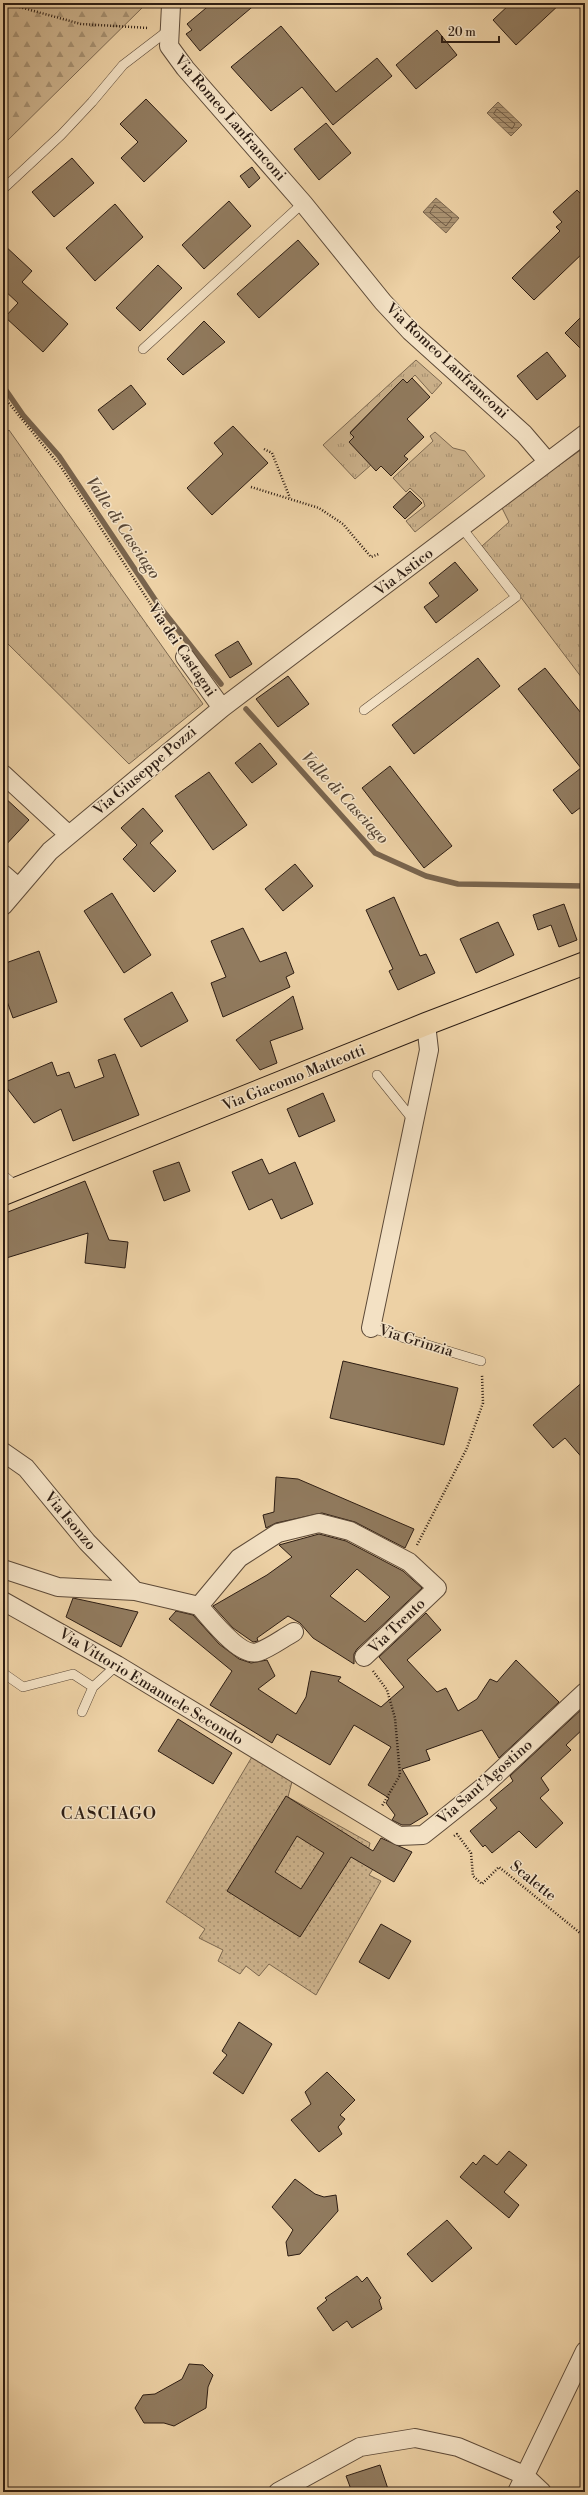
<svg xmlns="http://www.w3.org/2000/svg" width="588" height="2495" font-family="'Libre Bodoni',serif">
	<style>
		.grass { fill: url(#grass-tufts); stroke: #7c6850 }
		.forest { fill: url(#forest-firs); stroke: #7c6850 }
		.garden { fill: url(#garden-dots); stroke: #7c6850 }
		.water { fill: url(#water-rules); stroke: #79644d }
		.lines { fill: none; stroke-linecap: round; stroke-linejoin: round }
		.shore { stroke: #6c5843; stroke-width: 1 }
		.stream { stroke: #79644d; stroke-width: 5.5 }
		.building { fill: #917b5f; stroke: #2d1d13; fill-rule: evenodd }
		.service-casing { stroke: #5d4a38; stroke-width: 10 }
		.minor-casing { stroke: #5d4a38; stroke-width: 20 }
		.primary-casing { stroke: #2d1d13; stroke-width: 24 }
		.path { stroke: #2d1d13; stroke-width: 2.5; stroke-dasharray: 1 2; stroke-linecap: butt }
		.service { stroke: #f3e1c4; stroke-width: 9 }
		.minor { stroke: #f3e1c4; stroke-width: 18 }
		.primary { stroke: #edd1a5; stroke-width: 22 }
		.labels { text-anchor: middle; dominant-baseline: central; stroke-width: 3; stroke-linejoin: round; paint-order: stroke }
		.street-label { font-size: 15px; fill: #2d1d13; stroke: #f3e1c4 }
		.water-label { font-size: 16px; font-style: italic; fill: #594735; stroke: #f3e1c4 }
		.quarter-label { font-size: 17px; letter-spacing: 1px; fill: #2d1d13; stroke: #f3e1c4 }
	</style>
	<defs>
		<pattern id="grass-tufts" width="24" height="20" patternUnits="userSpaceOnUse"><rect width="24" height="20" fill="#ccb28c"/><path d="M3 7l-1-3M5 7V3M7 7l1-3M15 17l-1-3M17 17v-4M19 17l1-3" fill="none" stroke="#a69071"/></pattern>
		<pattern id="forest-firs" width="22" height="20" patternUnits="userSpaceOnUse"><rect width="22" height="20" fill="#ccb28c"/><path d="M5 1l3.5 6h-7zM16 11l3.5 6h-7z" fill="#a69071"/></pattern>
		<pattern id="garden-dots" width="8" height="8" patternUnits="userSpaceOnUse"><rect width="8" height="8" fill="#ccb28c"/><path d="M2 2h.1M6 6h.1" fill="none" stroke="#a69071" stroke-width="1.8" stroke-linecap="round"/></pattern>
		<pattern id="water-rules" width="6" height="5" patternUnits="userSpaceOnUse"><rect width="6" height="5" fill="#ac9473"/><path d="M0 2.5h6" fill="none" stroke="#8c785d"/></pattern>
	</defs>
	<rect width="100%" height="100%" fill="#edd1a5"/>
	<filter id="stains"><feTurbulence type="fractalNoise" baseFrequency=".005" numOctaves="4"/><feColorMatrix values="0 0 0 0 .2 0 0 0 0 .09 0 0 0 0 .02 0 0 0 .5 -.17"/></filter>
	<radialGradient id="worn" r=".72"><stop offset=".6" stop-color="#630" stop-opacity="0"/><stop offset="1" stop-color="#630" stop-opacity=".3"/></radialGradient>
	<path class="grass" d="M 416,360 L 442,383 L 432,394 L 415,375 L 407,383 L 403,379 L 350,432 L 354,437 L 349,442 L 371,465 L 355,479 L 323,445 Z
		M 9,430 L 203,704 L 129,764 L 3,639 L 3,435 Z
		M 435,432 L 453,448 L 465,451 L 485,476 L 415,532 L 406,521 L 425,506 L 423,500 L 410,488 L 406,492 L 393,478 L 433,441 L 430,436 Z
		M 585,447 L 585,682 L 482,546 L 509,522 L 501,506 Z"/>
	<path class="forest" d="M 3,3 L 147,3 L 3,145 Z"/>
	<path class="garden" d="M 256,1750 L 294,1774 L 288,1797 L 370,1843 L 368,1851 L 380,1859 L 369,1875 L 381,1881 L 316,1995 L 269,1964 L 259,1976 L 246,1966 L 240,1974 L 218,1961 L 223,1950 L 199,1938 L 205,1929 L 166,1902 Z"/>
	<path class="water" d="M 498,102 L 522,125 L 511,136 L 487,113 Z
		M 436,198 L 459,218 L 446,233 L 423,212 Z"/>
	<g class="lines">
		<path class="shore" d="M 497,109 L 515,124 L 512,129 L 494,114 Z
			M 435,205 L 452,218 L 446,226 L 430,213 Z"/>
		<path class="stream" d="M 3,386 L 23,415 L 59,456 L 160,607 L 221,684
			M 246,709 L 375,853 L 426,876 L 458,884 L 585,886"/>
	</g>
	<path class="building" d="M 212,3 L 257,3 L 200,51 L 186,34 L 192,30 L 187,24 Z
		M 511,3 L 561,3 L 516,45 L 493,20 Z
		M 281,26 L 336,92 L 377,58 L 392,76 L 333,125 L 302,87 L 271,111 L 231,67 Z
		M 437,30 L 457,55 L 416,89 L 396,65 Z
		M 146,99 L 187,141 L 144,182 L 121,158 L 138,142 L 120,124 Z
		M 326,123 L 351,153 L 319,180 L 294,149 Z
		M 72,158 L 94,183 L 54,217 L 32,192 Z
		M 252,167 L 260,178 L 249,188 L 240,176 Z
		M 577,190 L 585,198 L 585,251 L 534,300 L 512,278 L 556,235 L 560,231 L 556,227 L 562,222 L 553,212 Z
		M 229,201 L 251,226 L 204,269 L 182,245 Z
		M 115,204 L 143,237 L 95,281 L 66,248 Z
		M 298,240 L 319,264 L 259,318 L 237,294 Z
		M 3,244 L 32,271 L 22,282 L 68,324 L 43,352 L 5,317 L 18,303 L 3,289 Z
		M 158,265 L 182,288 L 140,331 L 116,308 Z
		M 585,313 L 585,353 L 565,333 Z
		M 204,321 L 225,342 L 183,375 L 167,359 Z
		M 547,352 L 566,376 L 537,400 L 517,376 Z
		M 412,378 L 430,397 L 407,419 L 424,437 L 404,456 L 408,459 L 391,476 L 381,466 L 376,471 L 349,442 L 354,437 L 350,433 L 403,379 L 407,383 Z
		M 131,385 L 146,404 L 113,430 L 98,410 Z
		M 233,426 L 268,463 L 212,515 L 187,488 L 223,454 L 214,443 Z
		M 410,491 L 422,503 L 405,519 L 393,507 Z
		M 455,562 L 478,590 L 436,623 L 424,607 L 439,596 L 429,583 Z
		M 238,641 L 252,664 L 230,678 L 215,655 Z
		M 478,658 L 500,686 L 414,754 L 392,725 Z
		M 545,668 L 585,718 L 585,804 L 572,814 L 553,790 L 581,768 L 518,689 Z
		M 288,676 L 309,704 L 278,727 L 256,699 Z
		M 260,743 L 277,764 L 252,783 L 235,763 Z
		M 390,766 L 452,846 L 424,868 L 362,788 Z
		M 209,772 L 247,825 L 213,850 L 175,796 Z
		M 3,796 L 29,820 L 3,848 Z
		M 143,808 L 163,831 L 150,843 L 176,871 L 154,892 L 123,859 L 137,845 L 121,828 Z
		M 295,864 L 313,886 L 283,911 L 265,889 Z
		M 112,893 L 151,955 L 124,973 L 84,911 Z
		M 394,897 L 420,956 L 426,954 L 435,973 L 398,990 L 389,971 L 393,969 L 366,910 Z
		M 564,904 L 577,940 L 559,947 L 551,925 L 538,930 L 533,915 Z
		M 498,922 L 514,955 L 476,973 L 460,939 Z
		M 243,928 L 260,962 L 286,952 L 294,973 L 286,977 L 290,987 L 223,1017 L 211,983 L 226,977 L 211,941 Z
		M 39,951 L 57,1002 L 13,1018 L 3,990 L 3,964 Z
		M 172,992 L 188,1021 L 141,1047 L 124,1019 Z
		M 293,996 L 303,1029 L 270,1041 L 277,1063 L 260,1070 L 236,1040 Z
		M 115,1054 L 139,1115 L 73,1141 L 61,1109 L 34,1123 L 3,1083 L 52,1062 L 57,1076 L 69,1072 L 75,1088 L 104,1077 L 98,1060 Z
		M 323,1093 L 335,1121 L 299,1137 L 287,1109 Z
		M 262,1159 L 269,1174 L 295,1162 L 313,1204 L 281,1219 L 272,1199 L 249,1210 L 232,1172 Z
		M 179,1162 L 190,1191 L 164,1201 L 153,1171 Z
		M 85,1181 L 109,1240 L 128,1242 L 125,1268 L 85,1263 L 88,1233 L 3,1259 L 3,1214 Z
		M 343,1361 L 458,1388 L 444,1445 L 330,1418 Z
		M 585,1380 L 585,1461 L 565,1438 L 553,1448 L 533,1425 Z
		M 276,1477 L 298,1479 L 414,1529 L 405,1548 L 355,1522 L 322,1513 L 276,1523 L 266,1528 L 263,1515 L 274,1512 Z
		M 319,1534 L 346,1541 L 403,1571 L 422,1588 L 357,1649 L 354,1654 L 354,1664 L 313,1638 L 300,1623 L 288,1616 L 257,1638 L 258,1641 L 253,1642 L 233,1628 L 213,1606 L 267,1575 L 292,1557 L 279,1545 ZM 357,1569 L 390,1597 L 365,1622 L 330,1596 Z
		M 73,1598 L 138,1612 L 121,1647 L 66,1617 Z
		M 176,1611 L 193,1615 L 219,1644 L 239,1659 L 251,1663 L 267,1660 L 275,1676 L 258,1689 L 296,1714 L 306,1697 L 311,1671 L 341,1677 L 338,1681 L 381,1707 L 404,1687 L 379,1657 L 426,1613 L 441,1630 L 407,1660 L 437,1692 L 446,1688 L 458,1711 L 477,1699 L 490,1679 L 497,1682 L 516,1660 L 559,1702 L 499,1758 L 482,1730 L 426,1750 L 430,1760 L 402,1769 L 428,1814 L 410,1825 L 402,1825 L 392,1820 L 395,1815 L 386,1803 L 389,1798 L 368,1785 L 391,1747 L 354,1725 L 330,1765 L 277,1734 L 272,1743 L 210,1705 L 232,1671 L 169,1619 Z
		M 585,1706 L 585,1727 L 566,1745 L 571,1750 L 541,1778 L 549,1790 L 540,1798 L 563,1823 L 536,1848 L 519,1831 L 492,1853 L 485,1845 L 483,1847 L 470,1831 L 497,1808 L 490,1800 L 513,1781 L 510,1776 Z
		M 178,1719 L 232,1753 L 213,1784 L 158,1751 Z
		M 286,1796 L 373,1851 L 381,1838 L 412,1852 L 394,1882 L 351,1857 L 300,1937 L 227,1891 ZM 297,1836 L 324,1853 L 301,1889 L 275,1872 Z
		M 381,1924 L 411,1941 L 389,1979 L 359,1962 Z
		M 239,2022 L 272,2044 L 243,2094 L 213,2073 L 227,2055 L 222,2051 Z
		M 327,2072 L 355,2100 L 340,2115 L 345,2119 L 338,2127 L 342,2134 L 319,2152 L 291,2120 L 311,2104 L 305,2092 Z
		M 509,2151 L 527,2165 L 504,2192 L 519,2205 L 509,2218 L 460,2177 L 473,2162 L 476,2165 L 484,2155 L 497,2165 Z
		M 295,2179 L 315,2194 L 324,2197 L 336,2195 L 338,2211 L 300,2254 L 288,2256 L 286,2242 L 293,2230 L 272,2207 Z
		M 447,2220 L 472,2248 L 432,2282 L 407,2254 Z
		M 357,2276 L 362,2282 L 367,2277 L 381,2298 L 379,2300 L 382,2309 L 352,2328 L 347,2321 L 333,2331 L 317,2308 L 327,2300 L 325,2298 Z
		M 189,2364 L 203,2365 L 213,2375 L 208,2387 L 206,2408 L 174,2426 L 164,2423 L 144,2423 L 135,2408 L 143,2395 L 155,2394 L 182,2379 Z
		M 380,2465 L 389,2492 L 352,2492 L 346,2476 Z"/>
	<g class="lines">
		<defs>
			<path id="service" d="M 3,189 L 61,135 L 92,102 L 123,65 L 170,29
				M 143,349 L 303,203
				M 364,710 L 516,597 L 462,528
				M 377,1075 L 414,1121
				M 3,1175 L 17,1187
				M 371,1328 L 481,1361
				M 3,1673 L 23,1687 L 73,1674 L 93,1687 L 82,1712
				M 93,1687 L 117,1665"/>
			<path id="minor" d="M 173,3 L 171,5 L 169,46 L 185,68 L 303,203 L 383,302 L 410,331 L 524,434 L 548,462
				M 185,657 L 222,708
				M 3,774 L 69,835
				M 3,874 L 18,887
				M 3,906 L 50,851 L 222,708 L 585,434
				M 371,1328 L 429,1050 L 426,1024
				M 3,1452 L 26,1468 L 87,1542 L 135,1591
				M 3,1569 L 58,1587 L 135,1591 L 199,1606 L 239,1558 L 278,1533 L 319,1523 L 350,1531 L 409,1562 L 437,1588 L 364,1657
				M 3,1601 L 117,1665 L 399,1836 L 423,1835 L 442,1820 L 482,1788 L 585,1692
				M 199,1606 C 210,1618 240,1658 258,1652 C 270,1648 283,1638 294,1632
				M 278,2492 L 360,2447 L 415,2438 L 458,2447 L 524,2475 L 542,2492
				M 517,2492 L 585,2351"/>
			<path id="primary" d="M 3,1194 L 426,1024 L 585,963"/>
		</defs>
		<use href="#service" class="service-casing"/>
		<use href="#minor" class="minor-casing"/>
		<use href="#primary" class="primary-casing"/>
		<path class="path" d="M 5,3 L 81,24 L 149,28
			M 3,396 L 61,467 L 176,643
			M 264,449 L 272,453 L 290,498
			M 251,487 L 319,508 L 343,524 L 371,557 L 379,554
			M 417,1545 L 467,1448 L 483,1403 L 482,1375
			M 373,1671 L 387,1690 L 395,1718 L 400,1775 L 382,1806
			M 454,1836 L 457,1834 L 471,1853 L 473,1876 L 482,1884 L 499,1867 L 585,1937"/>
		<use href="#service" class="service"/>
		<use href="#minor" class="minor"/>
		<use href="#primary" class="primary"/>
	</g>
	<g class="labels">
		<g class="street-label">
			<text transform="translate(230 118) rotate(49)">Via Romeo Lanfranconi</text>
			<text transform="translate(447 361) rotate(43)">Via Romeo Lanfranconi</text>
			<text transform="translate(404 572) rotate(-37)">Via Astico</text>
			<text transform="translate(182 650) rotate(56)">Via dei Castagni</text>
			<text transform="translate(145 771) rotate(-40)">Via Giuseppe Pozzi</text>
			<text transform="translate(294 1078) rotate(-22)">Via Giacomo Matteotti</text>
			<text transform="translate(416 1341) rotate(17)">Via Grinzia</text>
			<text transform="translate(70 1521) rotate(50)">Via Isonzo</text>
			<text transform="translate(397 1626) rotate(-44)">Via Trento</text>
			<text transform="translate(151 1687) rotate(31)">Via Vittorio Emanuele Secondo</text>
			<text transform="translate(485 1782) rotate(-41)">Via Sant'Agostino</text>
			<text transform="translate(533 1881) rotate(39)">Scalette</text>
		</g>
		<g class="water-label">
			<text transform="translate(123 528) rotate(56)">Valle di Casciago</text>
			<text transform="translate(345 798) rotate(47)">Valle di Casciago</text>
		</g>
		<g class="quarter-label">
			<text x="109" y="1814">CASCIAGO</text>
		</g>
	</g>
	<rect width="588" height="2495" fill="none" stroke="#edd1a5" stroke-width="16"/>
	<rect x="4" y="4" width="580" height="2487" fill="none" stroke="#2d1d13" stroke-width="2"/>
	<rect x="8" y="8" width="572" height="2479" fill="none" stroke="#2d1d13"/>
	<path d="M442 36v6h57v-6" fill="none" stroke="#2d1d13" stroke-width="2"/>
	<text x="448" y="36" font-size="12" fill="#2d1d13" stroke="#f3e1c4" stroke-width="3" paint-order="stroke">20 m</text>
	<rect width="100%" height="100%" filter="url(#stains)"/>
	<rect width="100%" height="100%" fill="url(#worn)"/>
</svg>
